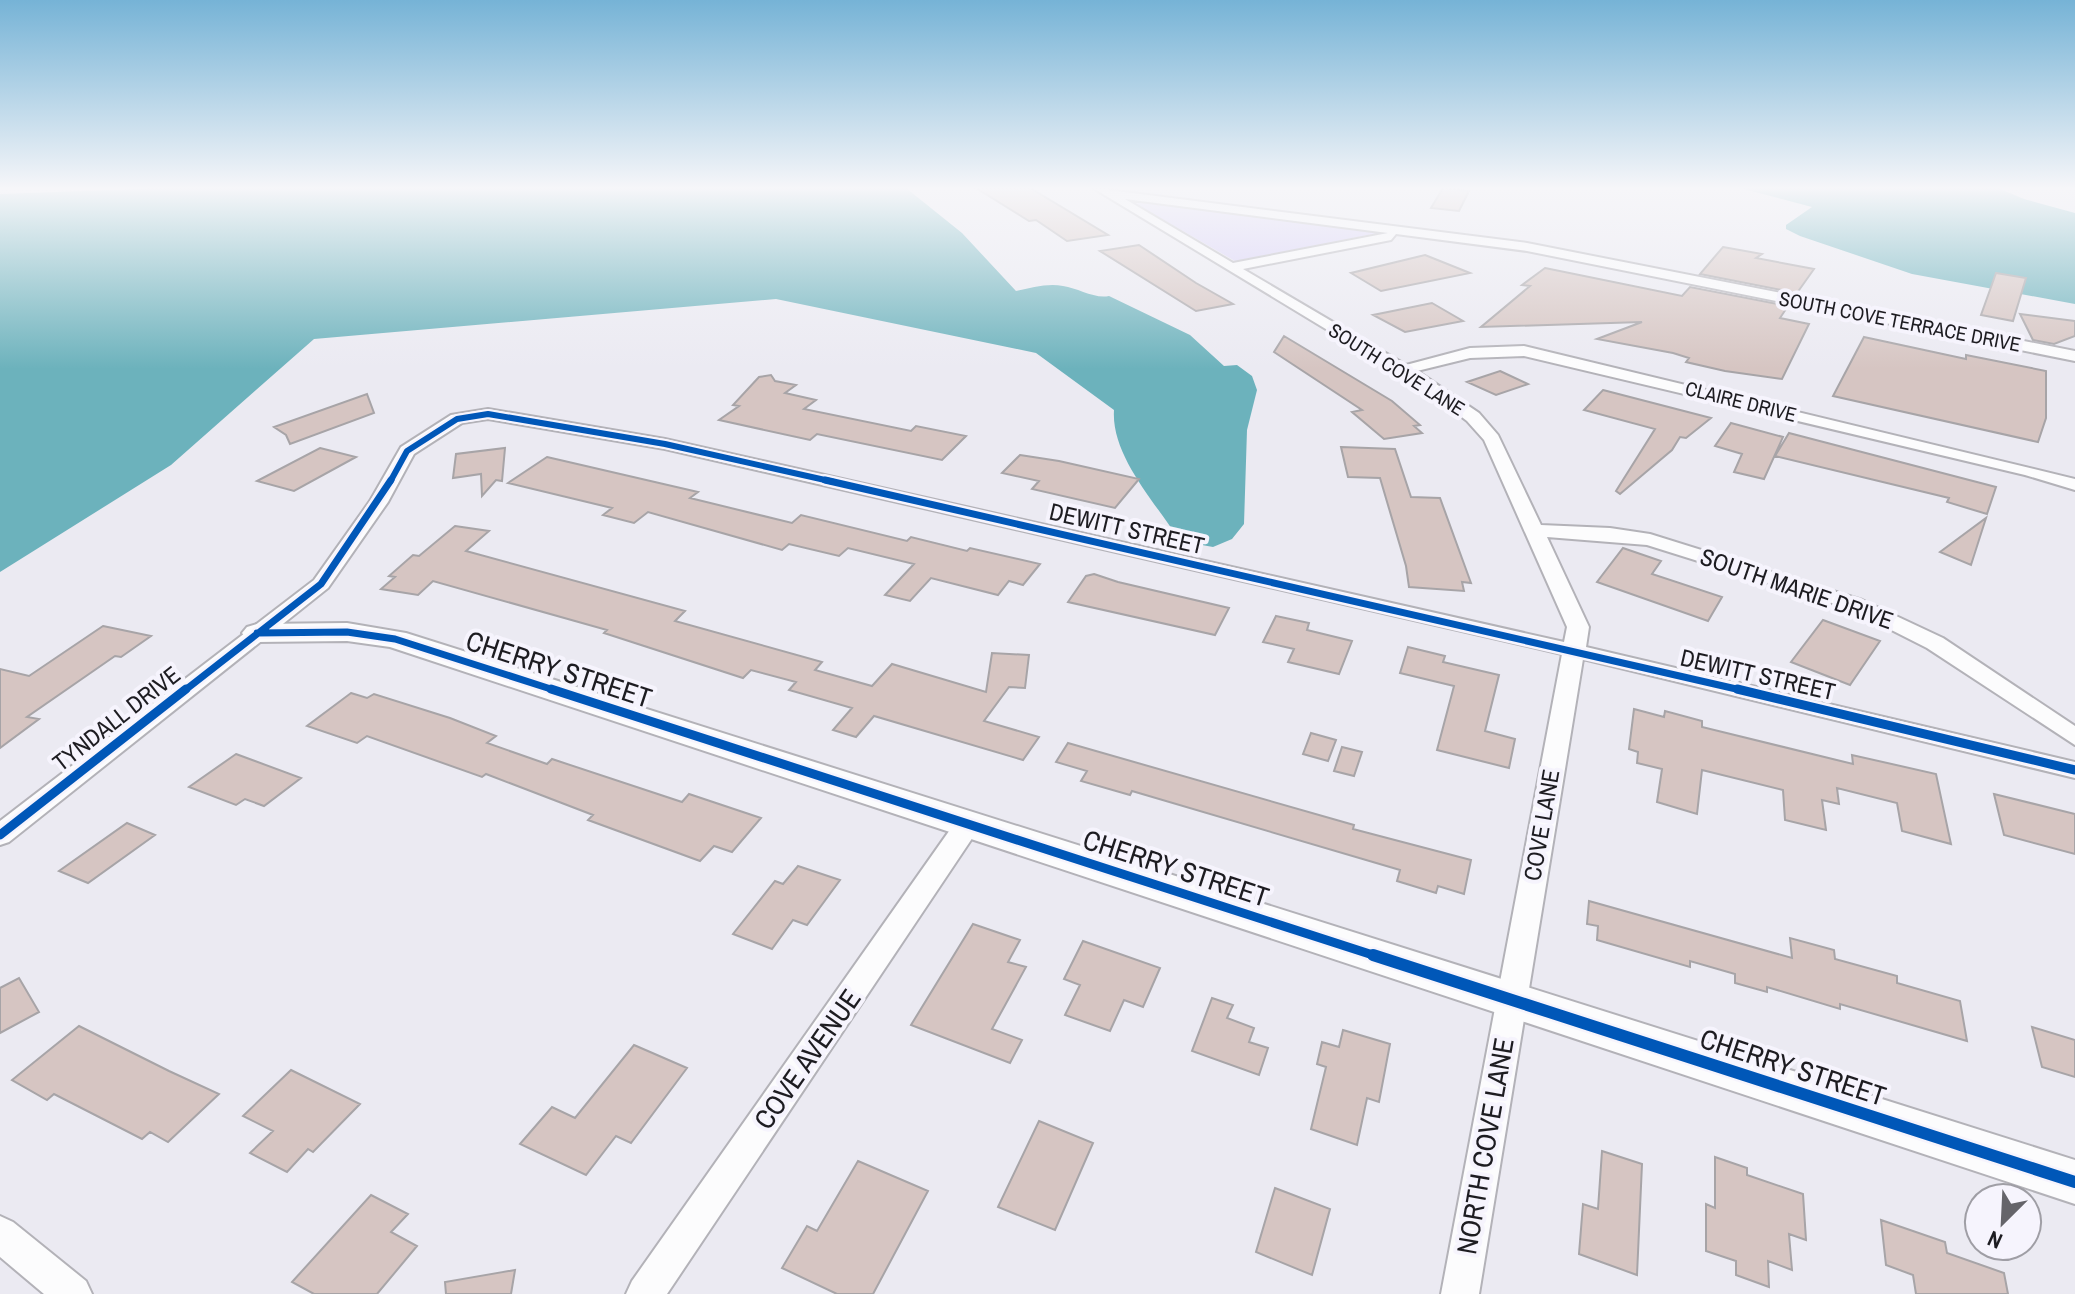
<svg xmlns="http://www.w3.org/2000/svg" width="2075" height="1294" font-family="'Archivo Narrow',sans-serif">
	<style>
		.green { fill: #d6cdf8 }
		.water { fill: #6cb2bc }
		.building { fill: #d6c5c2; stroke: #a7a4a7; stroke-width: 2 }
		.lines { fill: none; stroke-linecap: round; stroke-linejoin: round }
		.street-casing { stroke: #b3b2b8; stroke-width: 4 }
		.secondary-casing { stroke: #b3b2b8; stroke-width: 4 }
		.street { fill: #fcfcfd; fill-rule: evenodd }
		.secondary { fill: #fcfcfd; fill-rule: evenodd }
		.cycleway-far3-casing { stroke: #f6f4fd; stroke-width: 10 }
		.cycleway-far2-casing { stroke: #f6f4fd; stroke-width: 12 }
		.cycleway-far1-casing { stroke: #f6f4fd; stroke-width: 14 }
		.cycleway-casing { stroke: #f6f4fd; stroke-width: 17 }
		.cycleway-far3 { stroke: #0057b8; stroke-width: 6 }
		.cycleway-far2 { stroke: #0057b8; stroke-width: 7 }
		.cycleway-far1 { stroke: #0057b8; stroke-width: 9 }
		.cycleway { stroke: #0057b8; stroke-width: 12 }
		.labels { text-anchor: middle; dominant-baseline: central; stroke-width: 8; stroke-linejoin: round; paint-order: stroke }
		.far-street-label { font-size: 20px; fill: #1d1c21; stroke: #f6f4fd }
		.street-label { font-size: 24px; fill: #1d1c21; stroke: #f6f4fd }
		.near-street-label { font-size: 28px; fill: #1d1c21; stroke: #f6f4fd }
	</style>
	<rect width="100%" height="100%" fill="#ebeaf2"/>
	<path class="green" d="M 1148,201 L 1377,231 L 1378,233 L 1235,261 L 1136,204 Z"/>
	<path class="water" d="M 168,188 L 906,188 L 962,233 L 1016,291 C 1032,288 1047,283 1063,286 C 1078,288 1094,299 1109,296 L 1190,335 L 1224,366 L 1237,365 L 1252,376 L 1257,390 L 1247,430 L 1244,524 L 1232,539 L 1213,547 L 1180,541 C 1156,503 1111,456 1114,410 L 1036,353 L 776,299 L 314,339 L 171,465 L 0,572 L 0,194 Z
		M 1740,188 L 1998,188 L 2024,199 L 2075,213 L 2075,304 L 1912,274 L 1800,236 L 1786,229 L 1786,225 L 1812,207 Z"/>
	<path class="building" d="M 976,188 L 1030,188 L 1108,235 L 1067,241 L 1036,220 L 1029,221 Z
		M 1443,188 L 1469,191 L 1459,211 L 1431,208 Z
		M 1139,245 L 1196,283 L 1233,304 L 1196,311 L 1100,251 Z
		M 1723,247 L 1762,254 L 1756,258 L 1814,269 L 1797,293 L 1700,274 Z
		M 1425,255 L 1470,273 L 1381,291 L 1351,273 Z
		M 1545,268 L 1682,296 L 1690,287 L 1788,306 L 1780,318 L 1809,324 L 1782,379 L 1725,371 L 1686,362 L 1689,358 L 1673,353 L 1597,339 L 1642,322 L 1481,327 L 1530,286 L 1522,285 Z
		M 1996,273 L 2026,278 L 2013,321 L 1981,315 Z
		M 1432,303 L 1463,321 L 1405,332 L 1373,315 Z
		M 2020,314 L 2075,321 L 2075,336 L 2054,344 L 2033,340 Z
		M 1284,336 L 1392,401 L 1420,425 L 1414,426 L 1422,433 L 1384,439 L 1352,412 L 1362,410 L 1274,352 Z
		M 1864,337 L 1966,359 L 1966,355 L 2046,371 L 2046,418 L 2038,442 L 1833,396 Z
		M 1500,371 L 1528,384 L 1496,395 L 1467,382 Z
		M 771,375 L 775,381 L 796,385 L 785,393 L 816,400 L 804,409 L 911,431 L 916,426 L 966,436 L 942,460 L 817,434 L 810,440 L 719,420 L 739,406 L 733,405 L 759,377 Z
		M 1603,390 L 1711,418 L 1686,438 L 1680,437 L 1672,450 L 1620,494 L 1616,491 L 1655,429 L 1584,410 Z
		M 367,394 L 374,413 L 290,444 L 286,435 L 274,427 Z
		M 1731,423 L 1783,437 L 1764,479 L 1734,472 L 1742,454 L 1715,446 Z
		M 1789,433 L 1996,487 L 1987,514 L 1947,502 L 1949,498 L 1775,456 Z
		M 1341,447 L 1395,449 L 1411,497 L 1440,498 L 1471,583 L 1462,582 L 1464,591 L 1409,587 L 1406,566 L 1380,478 L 1348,477 Z
		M 320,448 L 356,457 L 294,491 L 257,481 Z
		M 505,448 L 502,481 L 496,480 L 482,496 L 481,474 L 453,478 L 456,454 Z
		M 1020,455 L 1059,461 L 1139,479 L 1115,508 L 1032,489 L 1039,481 L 1002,473 Z
		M 547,457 L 698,492 L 690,498 L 792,523 L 801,515 L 907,541 L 911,537 L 967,551 L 970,548 L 1040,564 L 1023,585 L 1009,581 L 998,595 L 931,578 L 910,601 L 885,595 L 914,564 L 848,548 L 839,556 L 789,544 L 782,550 L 648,512 L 634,523 L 603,515 L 612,508 L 508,483 Z
		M 1986,518 L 1971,565 L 1940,552 Z
		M 455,526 L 489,531 L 466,551 L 685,611 L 675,621 L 822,662 L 815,670 L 872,686 L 892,664 L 986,692 L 992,653 L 1029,655 L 1025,688 L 1009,687 L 984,721 L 1039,737 L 1023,760 L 874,716 L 856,737 L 833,730 L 852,708 L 789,690 L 796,682 L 751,670 L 743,678 L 604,633 L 607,630 L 433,581 L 418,595 L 381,589 L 395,577 L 389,576 L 413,555 L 419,556 Z
		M 1623,548 L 1661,561 L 1652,574 L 1722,597 L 1708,621 L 1597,582 Z
		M 1094,574 L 1118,582 L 1229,608 L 1215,635 L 1068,602 L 1086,576 Z
		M 1276,616 L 1309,623 L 1307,630 L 1352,641 L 1339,674 L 1288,662 L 1294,649 L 1263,642 Z
		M 1823,620 L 1880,641 L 1850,685 L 1791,662 Z
		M 103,626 L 151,636 L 121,657 L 115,656 L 27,717 L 39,719 L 0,748 L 0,669 L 29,676 Z
		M 1408,647 L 1445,656 L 1443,662 L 1499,675 L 1485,731 L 1515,739 L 1509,768 L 1437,750 L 1454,686 L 1400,673 Z
		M 351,693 L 367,698 L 374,694 L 450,718 L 496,736 L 487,743 L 547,764 L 552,759 L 682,802 L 689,794 L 761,818 L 732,852 L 714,846 L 700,861 L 588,820 L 593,815 L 486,774 L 482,777 L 367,736 L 357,743 L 307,726 Z
		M 1634,709 L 1664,717 L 1665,711 L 1702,721 L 1702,727 L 1853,764 L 1852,755 L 1936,774 L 1951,844 L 1902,831 L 1897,803 L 1837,788 L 1839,804 L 1822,800 L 1826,830 L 1785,820 L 1783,790 L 1702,770 L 1697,814 L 1657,802 L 1662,769 L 1637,763 L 1638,752 L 1629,749 Z
		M 1311,733 L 1336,740 L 1328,761 L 1303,754 Z
		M 1068,743 L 1354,825 L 1353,829 L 1471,860 L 1464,894 L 1438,886 L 1436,893 L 1397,881 L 1400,870 L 1132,791 L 1130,795 L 1081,781 L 1087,771 L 1056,762 Z
		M 1342,747 L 1362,752 L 1354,776 L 1334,771 Z
		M 236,754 L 301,778 L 264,806 L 245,799 L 236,805 L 189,787 Z
		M 1994,794 L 2075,814 L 2075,854 L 2004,835 Z
		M 127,823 L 155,835 L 88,883 L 59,871 Z
		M 798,866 L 840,880 L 807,925 L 793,920 L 772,949 L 733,934 L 775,881 L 783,884 Z
		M 1589,901 L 1792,958 L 1790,938 L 1834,950 L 1835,959 L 1897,976 L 1897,983 L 1960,1001 L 1967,1041 L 1840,1004 L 1840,1009 L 1767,987 L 1767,992 L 1735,983 L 1735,974 L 1690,961 L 1690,967 L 1597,940 L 1598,926 L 1587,924 Z
		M 973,924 L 1020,940 L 1008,962 L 1026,967 L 992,1029 L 1022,1040 L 1010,1063 L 911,1025 Z
		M 1083,941 L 1160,968 L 1143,1007 L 1124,1000 L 1110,1031 L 1065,1015 L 1080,985 L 1064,979 Z
		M 19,978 L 39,1012 L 0,1033 L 0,988 Z
		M 1212,998 L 1233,1005 L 1227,1018 L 1254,1028 L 1249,1042 L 1268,1048 L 1259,1075 L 1192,1051 Z
		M 79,1026 L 169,1071 L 219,1094 L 168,1142 L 150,1132 L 142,1139 L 54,1094 L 47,1100 L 12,1080 Z
		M 2032,1027 L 2075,1040 L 2075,1077 L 2042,1067 Z
		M 1343,1030 L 1390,1044 L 1379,1102 L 1367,1098 L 1357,1145 L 1311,1129 L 1326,1067 L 1317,1064 L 1322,1042 L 1339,1047 Z
		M 634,1045 L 687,1068 L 631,1143 L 616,1136 L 586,1175 L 520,1144 L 552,1107 L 575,1118 Z
		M 291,1070 L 360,1104 L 313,1152 L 308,1149 L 287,1172 L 250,1153 L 273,1131 L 243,1116 Z
		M 1039,1121 L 1093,1143 L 1055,1230 L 998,1207 Z
		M 1602,1151 L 1642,1164 L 1637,1275 L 1579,1254 L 1583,1204 L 1598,1209 Z
		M 1715,1157 L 1747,1168 L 1747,1175 L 1803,1194 L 1806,1240 L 1789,1234 L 1792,1270 L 1768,1261 L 1769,1287 L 1736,1275 L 1736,1261 L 1706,1251 L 1706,1204 L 1715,1208 Z
		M 858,1161 L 928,1191 L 873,1294 L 837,1294 L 782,1268 L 807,1226 L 817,1231 Z
		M 1275,1188 L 1330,1209 L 1312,1275 L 1256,1252 Z
		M 371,1195 L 408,1214 L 391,1232 L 417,1246 L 377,1294 L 314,1294 L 292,1282 Z
		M 1881,1220 L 1945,1242 L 1947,1253 L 2004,1273 L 2008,1294 L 1916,1294 L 1913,1275 L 1886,1265 Z
		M 515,1270 L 511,1294 L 446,1294 L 445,1282 Z"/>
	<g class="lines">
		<defs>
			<path id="street" d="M 1093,188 L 1527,243 L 2075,351 L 2075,361 L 1527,251 L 1396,234 L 1391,240 L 1243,269 L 1406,365 L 1470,348 L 1524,346 L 2075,479 L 2075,490 L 2025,475 L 1524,356 L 1470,358 L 1417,371 L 1479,413 L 1498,435 L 1541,525 L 1610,528 L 1650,534 L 1862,600 L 1943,638 L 2075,726 L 2075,745 L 1927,648 L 1848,608 L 1647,545 L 1547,537 L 1589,627 L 1586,647 L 2075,762 L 2075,778 L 1583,659 L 1479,1294 L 1441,1294 L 1562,654 L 665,449 L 488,419 L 462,423 L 414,454 L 388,502 L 328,588 L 9,842 L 0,845 L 0,821 L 314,580 L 370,501 L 401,447 L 451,415 L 488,409 L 665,439 L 1564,642 L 1567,627 L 1484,440 L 1467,421 L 1425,389 ZM 1125,199 L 1388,233 L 1233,263 Z
				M 968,815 L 977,817 L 981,824 L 977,831 L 667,1294 L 626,1294 L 632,1281 L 959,817 Z
				M 0,1216 L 13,1222 L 86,1281 L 92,1294 L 44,1294 L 0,1257 Z"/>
			<path id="secondary" d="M 347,623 L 406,633 L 2075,1160 L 2075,1204 L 390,647 L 347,641 L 257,642 L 247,639 L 242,633 L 247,627 L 257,624 Z"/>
		</defs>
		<use href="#street" class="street-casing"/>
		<use href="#secondary" class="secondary-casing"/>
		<use href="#street" class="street"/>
		<use href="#secondary" class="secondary"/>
		<defs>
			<path id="cycleway-far3" d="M 390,482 L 407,451 L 457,419 L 488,414 L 665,444 L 834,482"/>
			<path id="cycleway-far2" d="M 825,480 L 1745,691
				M 257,633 L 347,632 L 395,639 L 557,691
				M 184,691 L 321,584 L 391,480"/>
			<path id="cycleway-far1" d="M 551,689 L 1379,957
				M 1737,689 L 2075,770
				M 0,835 L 186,689"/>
			<path id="cycleway" d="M 1373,955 L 2075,1182"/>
		</defs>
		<use href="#cycleway-far3" class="cycleway-far3-casing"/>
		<use href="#cycleway-far2" class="cycleway-far2-casing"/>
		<use href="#cycleway-far1" class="cycleway-far1-casing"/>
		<use href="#cycleway" class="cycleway-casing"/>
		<use href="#cycleway-far3" class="cycleway-far3"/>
		<use href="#cycleway-far2" class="cycleway-far2"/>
		<use href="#cycleway-far1" class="cycleway-far1"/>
		<use href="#cycleway" class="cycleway"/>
	</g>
	<linearGradient id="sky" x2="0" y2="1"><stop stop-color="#76b3d6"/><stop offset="0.51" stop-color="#f6f6f9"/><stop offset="1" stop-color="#f6f6f9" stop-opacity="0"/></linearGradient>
	<rect width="2075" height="369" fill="url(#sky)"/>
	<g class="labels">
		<g class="far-street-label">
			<text transform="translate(1900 321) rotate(11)">SOUTH COVE TERRACE DRIVE</text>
			<text transform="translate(1397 369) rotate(32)">SOUTH COVE LANE</text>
			<text transform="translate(1741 401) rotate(14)">CLAIRE DRIVE</text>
		</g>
		<g class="street-label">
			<text transform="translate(1127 528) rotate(13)">DEWITT STREET</text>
			<text transform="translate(1797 588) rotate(19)">SOUTH MARIE DRIVE</text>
			<text transform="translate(1758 674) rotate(13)">DEWITT STREET</text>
			<text transform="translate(116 718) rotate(-38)">TYNDALL DRIVE</text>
			<text transform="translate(1541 825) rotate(-80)">COVE LANE</text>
		</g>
		<g class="near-street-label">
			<text transform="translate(559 669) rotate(18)">CHERRY STREET</text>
			<text transform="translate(1176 868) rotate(18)">CHERRY STREET</text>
			<text transform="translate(807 1059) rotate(-55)">COVE AVENUE</text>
			<text transform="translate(1793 1067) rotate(18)">CHERRY STREET</text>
			<text transform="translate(1485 1146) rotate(-80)">NORTH COVE LANE</text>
		</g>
	</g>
	<g transform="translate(2003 1222) rotate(204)"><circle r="38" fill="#f6f4fd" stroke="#9f9ea5" stroke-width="2"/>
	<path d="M0-6L14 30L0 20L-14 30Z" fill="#65646a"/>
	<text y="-12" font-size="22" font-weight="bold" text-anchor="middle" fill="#1d1c21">N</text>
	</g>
</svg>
